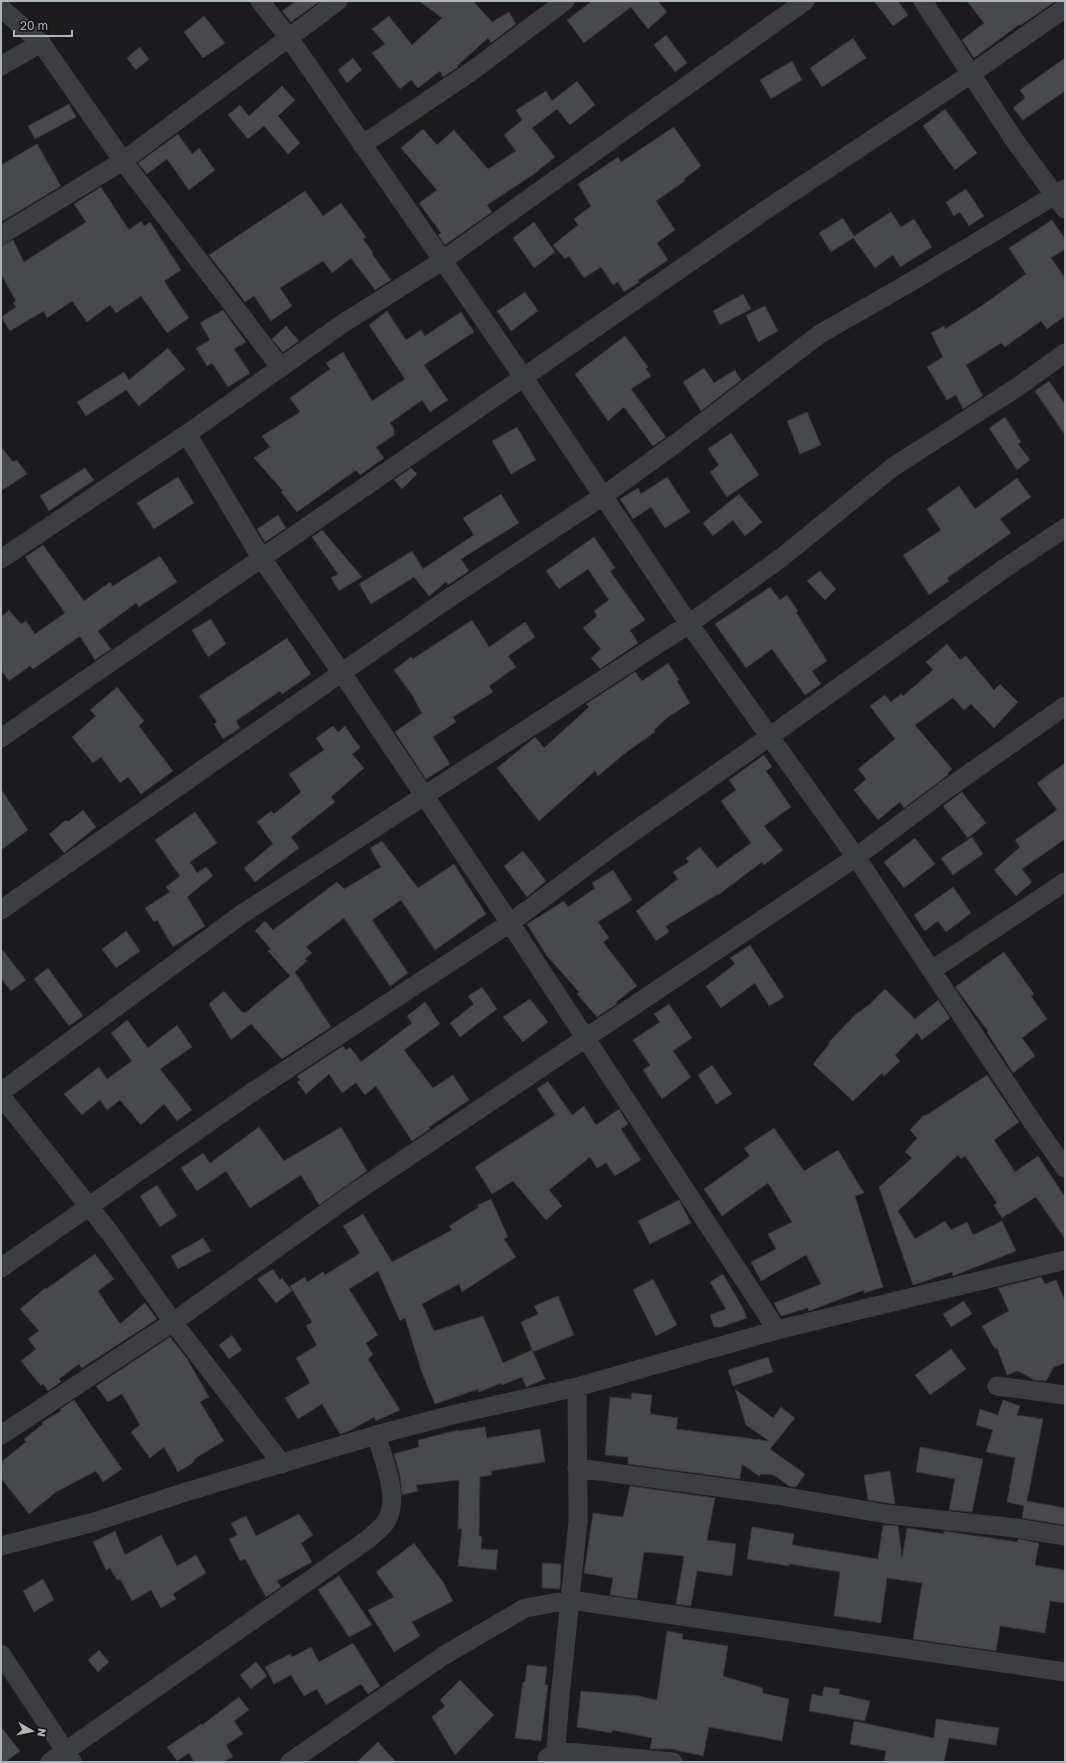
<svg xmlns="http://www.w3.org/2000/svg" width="1066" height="1763" font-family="'Golos Text',sans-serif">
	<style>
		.building { fill: #48494d; stroke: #353639 }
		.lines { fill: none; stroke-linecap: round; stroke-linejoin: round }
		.minor { stroke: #3c3e42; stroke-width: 19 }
	</style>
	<rect width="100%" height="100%" fill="#1b1b1d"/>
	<path class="building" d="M 296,1 L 320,1 L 291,22 L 282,11 Z
		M 419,1 L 473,1 L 492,22 L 509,12 L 516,24 L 491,43 L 488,38 L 457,66 L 458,67 L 443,77 L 440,71 L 418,88 L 411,80 L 400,89 L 372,53 L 385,44 L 372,29 L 389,16 L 412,45 L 442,18 Z
		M 592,1 L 658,1 L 667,12 L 648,29 L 631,7 L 584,43 L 567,20 Z
		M 874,1 L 898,1 L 908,15 L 893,26 Z
		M 967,1 L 1056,1 L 1021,25 L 1020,24 L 974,58 L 962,40 L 984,23 Z
		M 204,16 L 225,43 L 203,58 L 184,32 Z
		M 666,35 L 687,63 L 675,72 L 654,45 Z
		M 853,38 L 866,58 L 822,87 L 810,68 Z
		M 140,47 L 149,59 L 136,70 L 127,58 Z
		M 353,58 L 362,70 L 347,83 L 338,70 Z
		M 1065,58 L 1065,91 L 1023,120 L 1013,108 L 1025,98 L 1020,90 Z
		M 792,61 L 802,80 L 771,99 L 760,80 Z
		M 577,81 L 595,105 L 570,125 L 557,109 L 532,128 L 555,157 L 534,174 L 487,205 L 492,212 L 445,245 L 438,235 L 441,233 L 419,203 L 437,190 L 401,148 L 423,129 L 437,145 L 454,130 L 488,169 L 516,151 L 504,135 L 522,120 L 516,110 L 546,91 L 552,101 Z
		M 282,86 L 295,100 L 278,116 L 300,143 L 288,154 L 264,126 L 248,139 L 228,115 L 240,105 L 249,116 Z
		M 69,104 L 76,117 L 35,139 L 28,126 Z
		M 945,109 L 977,153 L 955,170 L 923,126 Z
		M 674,127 L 701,166 L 684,179 L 685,181 L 656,201 L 675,230 L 657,243 L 668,260 L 638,280 L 639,282 L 624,292 L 618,282 L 613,285 L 601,267 L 584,278 L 569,256 L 565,259 L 553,245 L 578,225 L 574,219 L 591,206 L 578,184 L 618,157 L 621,162 Z
		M 178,134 L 192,154 L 199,148 L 215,170 L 189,190 L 167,159 L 147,174 L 138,163 Z
		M 37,144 L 61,186 L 1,222 L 1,165 Z
		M 101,187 L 129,230 L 141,221 L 144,226 L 150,222 L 181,270 L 164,281 L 189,318 L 167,333 L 141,296 L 116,313 L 110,305 L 87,322 L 72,301 L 47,318 L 44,311 L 10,331 L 1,317 L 16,307 L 13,303 L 16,301 L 1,274 L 1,246 L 13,240 L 24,262 L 86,222 L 74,204 Z
		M 966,189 L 984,216 L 969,226 L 960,212 L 954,216 L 946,202 Z
		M 305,191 L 323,216 L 341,203 L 366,237 L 363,239 L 373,253 L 372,254 L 391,280 L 375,290 L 351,258 L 332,273 L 323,261 L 280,288 L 292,306 L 271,321 L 254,296 L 245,302 L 209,255 Z
		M 891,212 L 901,227 L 914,219 L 932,247 L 900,267 L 893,255 L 875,268 L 853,238 L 831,252 L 819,233 L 843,218 L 854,236 Z
		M 1052,220 L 1065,239 L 1065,249 L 1051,258 L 1065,278 L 1065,316 L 1047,329 L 1041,321 L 1005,347 L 1001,343 L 966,365 L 983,396 L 963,409 L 956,395 L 947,400 L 927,367 L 943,357 L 931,333 L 944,326 L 945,329 L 980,307 L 1026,274 L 1009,248 Z
		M 534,222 L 555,252 L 534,268 L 513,238 Z
		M 525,292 L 538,311 L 511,331 L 497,311 Z
		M 743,294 L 751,309 L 720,325 L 713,311 Z
		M 765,306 L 778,331 L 758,342 L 746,315 Z
		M 223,310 L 246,342 L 234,349 L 250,373 L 228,387 L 212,363 L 207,366 L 196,348 L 210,340 L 200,323 Z
		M 387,311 L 406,340 L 421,330 L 425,336 L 461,312 L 474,332 L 424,365 L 448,400 L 430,412 L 422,400 L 390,423 L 394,429 L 394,435 L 376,447 L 384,458 L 360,475 L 356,470 L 297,512 L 281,492 L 283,491 L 254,458 L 270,447 L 262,436 L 300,412 L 290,398 L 330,369 L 326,363 L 343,352 L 372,401 L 405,379 L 369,325 Z
		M 286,326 L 299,341 L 283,352 L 272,339 Z
		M 625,336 L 648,367 L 646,369 L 651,376 L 631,389 L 666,437 L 653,446 L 624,407 L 608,421 L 575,374 Z
		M 168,348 L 185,369 L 139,406 L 126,390 L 86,416 L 77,402 L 124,372 L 129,380 Z
		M 704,368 L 714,383 L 735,370 L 741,380 L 701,411 L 683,382 Z
		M 1049,381 L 1065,404 L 1065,435 L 1035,391 Z
		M 807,412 L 821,445 L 800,454 L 787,421 Z
		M 1005,417 L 1021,442 L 1018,444 L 1030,460 L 1017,470 L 989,428 Z
		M 517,427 L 536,460 L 511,474 L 492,441 Z
		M 731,433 L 759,475 L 727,497 L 710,472 L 719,465 L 708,449 Z
		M 1,447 L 13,462 L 17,460 L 27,474 L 1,491 Z
		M 85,468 L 94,480 L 49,511 L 40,496 Z
		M 411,468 L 417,474 L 402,489 L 394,480 Z
		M 178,477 L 194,503 L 154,529 L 137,503 Z
		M 667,477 L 690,512 L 665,528 L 651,507 L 633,519 L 620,499 L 638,488 L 641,494 Z
		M 1017,478 L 1031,497 L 1000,519 L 1011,533 L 947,578 L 949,581 L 929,595 L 903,555 L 941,530 L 927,509 L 959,486 L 975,509 Z
		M 501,494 L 519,523 L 461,559 L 469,571 L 448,585 L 446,582 L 429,596 L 414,577 L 371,604 L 359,584 L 412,551 L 423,569 L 474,535 L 463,518 Z
		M 739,494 L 762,522 L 745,536 L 733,520 L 713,536 L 703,523 Z
		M 278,515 L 286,528 L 265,542 L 257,529 Z
		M 322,530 L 362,577 L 339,591 L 331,578 L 338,574 L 312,537 Z
		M 594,537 L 615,568 L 610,571 L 645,620 L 630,630 L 638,643 L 600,669 L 591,658 L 601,649 L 583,628 L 597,616 L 594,611 L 609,600 L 588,569 L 559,589 L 546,571 Z
		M 43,545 L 84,601 L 110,582 L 113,586 L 160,556 L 177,582 L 139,607 L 136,603 L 98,631 L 111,649 L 95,660 L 80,636 L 33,669 L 30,666 L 9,681 L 1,670 L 1,617 L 9,610 L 21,624 L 26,621 L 35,634 L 65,613 L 25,557 Z
		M 820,571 L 836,589 L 825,600 L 807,581 Z
		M 770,587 L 780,600 L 787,595 L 798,611 L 796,612 L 827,661 L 812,671 L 821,684 L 805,695 L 772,649 L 746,668 L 715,624 Z
		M 211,619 L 226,644 L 208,657 L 192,630 Z
		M 472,620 L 489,647 L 525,622 L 535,637 L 508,656 L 516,667 L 489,686 L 493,692 L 453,717 L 456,722 L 433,737 L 450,764 L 426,779 L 395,732 L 422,713 L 412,695 L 394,670 L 411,657 L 413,659 Z
		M 287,638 L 311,674 L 282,694 L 280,691 L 236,721 L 240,728 L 223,739 L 214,724 L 217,722 L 199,696 Z
		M 947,644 L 960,660 L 966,656 L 994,690 L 1000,684 L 1018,702 L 994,728 L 971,704 L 964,710 L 953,698 L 915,725 L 952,769 L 947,774 L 948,775 L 904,808 L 900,802 L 878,820 L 854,790 L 866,779 L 858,769 L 895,739 L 870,706 L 885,695 L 891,702 L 901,694 L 903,696 L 933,670 L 926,662 Z
		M 668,663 L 679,680 L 677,681 L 690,703 L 667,718 L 654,730 L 655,732 L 628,751 L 598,776 L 595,771 L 539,821 L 497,768 L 535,737 L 544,748 L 589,707 L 586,704 L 635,672 L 642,681 Z
		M 117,687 L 144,721 L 139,726 L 173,771 L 141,794 L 128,777 L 120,783 L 101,757 L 93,763 L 72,737 L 96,716 L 90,710 Z
		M 333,726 L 338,732 L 345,726 L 360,748 L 352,754 L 364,768 L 331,797 L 335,802 L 291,837 L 299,848 L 255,882 L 244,868 L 273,844 L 257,822 L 271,811 L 274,814 L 301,792 L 289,774 L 324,750 L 316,738 Z
		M 764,755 L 772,767 L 766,771 L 791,807 L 764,826 L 783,850 L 764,865 L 762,862 L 718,895 L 718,894 L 666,926 L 669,932 L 656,941 L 636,911 L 678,879 L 673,872 L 689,862 L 686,858 L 700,847 L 717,868 L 751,843 L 721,801 L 736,790 L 729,780 Z
		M 1065,763 L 1065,839 L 1022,869 L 1032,882 L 1016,896 L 994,870 L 1020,847 L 1015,840 L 1057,810 L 1037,783 Z
		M 1,789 L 28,830 L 1,850 Z
		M 962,792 L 986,823 L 968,838 L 943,806 Z
		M 83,810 L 96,827 L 64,853 L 49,834 L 66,820 L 68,822 Z
		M 195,812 L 217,843 L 190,862 L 197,873 L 206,867 L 213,876 L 187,897 L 205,926 L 173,947 L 157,920 L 154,922 L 145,908 L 170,892 L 166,887 L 180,876 L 155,840 Z
		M 972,837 L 983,854 L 953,875 L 941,858 Z
		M 915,838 L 935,864 L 904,888 L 884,862 Z
		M 382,841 L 418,888 L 454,864 L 486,914 L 435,950 L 401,900 L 372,920 L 408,973 L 390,986 L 344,918 L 306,947 L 312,953 L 305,959 L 307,961 L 295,972 L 331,1027 L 282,1059 L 251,1024 L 231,1040 L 209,1004 L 224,991 L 242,1012 L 243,1012 L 245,1013 L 290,976 L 268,951 L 271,949 L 255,931 L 265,921 L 273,930 L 337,882 L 344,889 L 381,867 L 370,848 Z
		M 523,851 L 546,881 L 527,897 L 504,866 Z
		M 613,870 L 632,900 L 598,922 L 609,938 L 603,942 L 637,986 L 616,1002 L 617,1004 L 597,1017 L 577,994 L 579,992 L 547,956 L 527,924 L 564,901 L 568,907 L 595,888 L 592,883 Z
		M 953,887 L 971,913 L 946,932 L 938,921 L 925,931 L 914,915 Z
		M 126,931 L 140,951 L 116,968 L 102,949 Z
		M 750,945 L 784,997 L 769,1006 L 755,983 L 721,1008 L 706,986 L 735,964 L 730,958 Z
		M 1,948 L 26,980 L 11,991 L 1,978 Z
		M 1004,952 L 1034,994 L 1031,996 L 1047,1019 L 1022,1038 L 1035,1056 L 1013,1073 L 987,1032 L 988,1031 L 955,987 Z
		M 48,968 L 83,1016 L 69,1026 L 34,979 Z
		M 482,987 L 497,1009 L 460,1037 L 450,1023 L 474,1004 L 468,996 Z
		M 885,989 L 915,1019 L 938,1000 L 950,1018 L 922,1040 L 917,1033 L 895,1055 L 900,1061 L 884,1076 L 882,1073 L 853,1101 L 813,1064 L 830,1043 L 829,1042 L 856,1014 L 869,1005 Z
		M 530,999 L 548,1022 L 523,1042 L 503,1017 Z
		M 425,1002 L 440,1024 L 404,1050 L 433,1088 L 453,1075 L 469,1100 L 429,1127 L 430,1129 L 412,1141 L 376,1086 L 365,1095 L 356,1083 L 342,1093 L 329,1074 L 306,1094 L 297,1082 L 300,1080 L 297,1076 L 343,1046 L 346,1050 L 350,1047 L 361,1062 L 412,1023 L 407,1016 Z
		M 669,1004 L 692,1038 L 673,1051 L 691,1077 L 662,1099 L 643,1070 L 650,1065 L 633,1040 L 660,1022 L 654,1014 Z
		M 127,1020 L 148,1048 L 177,1025 L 192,1047 L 160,1069 L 192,1110 L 177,1121 L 164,1104 L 141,1125 L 120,1100 L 107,1110 L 100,1100 L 82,1115 L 64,1094 L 99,1067 L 107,1079 L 132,1061 L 111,1033 Z
		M 712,1065 L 732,1094 L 716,1104 L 698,1075 Z
		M 987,1075 L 1019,1122 L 994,1140 L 1015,1172 L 1038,1156 L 1065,1197 L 1065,1239 L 1036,1197 L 1002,1218 L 994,1205 L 997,1203 L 965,1156 L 961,1159 L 958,1155 L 898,1211 L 915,1239 L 945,1221 L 951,1230 L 967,1222 L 973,1235 L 1002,1221 L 1016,1251 L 953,1276 L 952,1272 L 913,1285 L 879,1187 L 912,1158 L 905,1152 L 917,1138 L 910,1130 L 924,1115 L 925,1116 Z
		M 548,1081 L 572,1115 L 584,1106 L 596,1125 L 619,1109 L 628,1124 L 621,1129 L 641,1160 L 615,1176 L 606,1163 L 597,1168 L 590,1157 L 549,1190 L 562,1206 L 546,1220 L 513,1181 L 492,1194 L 475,1167 L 555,1115 L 537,1089 Z
		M 259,1127 L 284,1161 L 341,1127 L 367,1171 L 319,1205 L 301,1175 L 250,1208 L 226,1171 L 197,1191 L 181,1168 L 203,1153 L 210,1163 Z
		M 774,1128 L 804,1171 L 838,1150 L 864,1193 L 855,1196 L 883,1287 L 864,1293 L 864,1290 L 809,1311 L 808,1308 L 781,1316 L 774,1303 L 821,1284 L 806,1255 L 761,1281 L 751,1262 L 776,1249 L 768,1234 L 792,1222 L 768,1183 L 722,1216 L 704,1189 L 750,1156 L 744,1148 Z
		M 157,1185 L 177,1216 L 160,1227 L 140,1196 Z
		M 491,1199 L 508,1237 L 504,1239 L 516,1257 L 462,1292 L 459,1284 L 422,1304 L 434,1331 L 483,1316 L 503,1363 L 532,1350 L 545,1379 L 526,1387 L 522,1377 L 502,1385 L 501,1383 L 479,1392 L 478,1389 L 435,1404 L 422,1373 L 405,1318 L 400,1321 L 378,1271 L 349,1289 L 378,1335 L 366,1343 L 373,1355 L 368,1359 L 400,1410 L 376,1421 L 374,1417 L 349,1431 L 340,1434 L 322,1404 L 298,1419 L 285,1398 L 310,1383 L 296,1358 L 317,1345 L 306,1326 L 312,1322 L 290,1286 L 305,1277 L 307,1282 L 323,1272 L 325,1275 L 360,1253 L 343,1226 L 363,1214 L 392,1262 L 452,1230 L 449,1226 L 479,1207 L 478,1205 Z
		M 679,1200 L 691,1223 L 650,1244 L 638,1221 Z
		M 203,1238 L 211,1251 L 178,1269 L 171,1256 Z
		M 95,1254 L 114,1279 L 98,1291 L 120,1324 L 145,1303 L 157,1319 L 82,1368 L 79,1364 L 59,1379 L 61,1382 L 48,1391 L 43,1384 L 41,1386 L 21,1361 L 36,1349 L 28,1339 L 39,1331 L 20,1309 L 45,1288 L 46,1289 Z
		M 273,1269 L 280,1280 L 282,1278 L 292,1291 L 276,1303 L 257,1279 Z
		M 723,1274 L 744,1310 L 747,1318 L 721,1327 L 714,1327 L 710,1315 L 726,1309 L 710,1282 Z
		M 1041,1277 L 1045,1284 L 1056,1280 L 1065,1301 L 1065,1363 L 1054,1367 L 1046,1381 L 1034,1380 L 1018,1371 L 1007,1375 L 997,1348 L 995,1349 L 982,1326 L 1009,1311 L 998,1288 Z
		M 653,1279 L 677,1325 L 656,1336 L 633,1290 Z
		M 558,1296 L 574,1335 L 533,1352 L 521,1322 L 538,1314 L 534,1306 Z
		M 964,1301 L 972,1314 L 951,1327 L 943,1314 Z
		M 232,1335 L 242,1350 L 229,1359 L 219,1345 Z
		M 170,1337 L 186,1357 L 209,1397 L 200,1402 L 224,1441 L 194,1459 L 194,1462 L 178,1472 L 164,1447 L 150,1458 L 131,1432 L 140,1425 L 122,1394 L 108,1402 L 96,1386 Z
		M 951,1349 L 966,1369 L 930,1395 L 915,1375 Z
		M 768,1357 L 773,1372 L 733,1386 L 728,1370 Z
		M 735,1389 L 773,1418 L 781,1407 L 795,1418 L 770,1449 L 805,1474 L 796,1487 L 789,1486 L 774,1475 L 761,1474 L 759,1476 L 742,1464 L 740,1479 L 628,1464 L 628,1457 L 605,1455 L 610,1397 L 631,1399 L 632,1393 L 652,1395 L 650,1414 L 678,1418 L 676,1429 L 769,1441 L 746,1425 Z
		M 74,1400 L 122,1469 L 103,1482 L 96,1471 L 56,1492 L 29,1514 L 1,1478 L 1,1462 L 26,1442 L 24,1439 L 43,1424 L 42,1422 L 61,1411 L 60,1409 Z
		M 1003,1400 L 1020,1406 L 1017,1415 L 1043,1419 L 1027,1501 L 1065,1508 L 1065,1525 L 1022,1518 L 1024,1506 L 1007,1502 L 1015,1458 L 986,1452 L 993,1430 L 976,1425 L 980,1409 L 998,1415 Z
		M 485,1427 L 487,1438 L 540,1429 L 545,1462 L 491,1471 L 492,1475 L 480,1477 L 479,1536 L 482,1537 L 481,1549 L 498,1550 L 496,1570 L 458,1566 L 462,1529 L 458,1529 L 459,1480 L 416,1485 L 418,1491 L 402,1495 L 400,1476 L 394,1454 L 419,1447 L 418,1440 L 458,1430 L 458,1431 Z
		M 920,1447 L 983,1459 L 972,1512 L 949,1510 L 955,1479 L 916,1472 Z
		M 890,1471 L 895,1504 L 868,1500 L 864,1475 Z
		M 630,1486 L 715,1498 L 707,1540 L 736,1544 L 732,1576 L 697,1571 L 691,1606 L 676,1604 L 684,1556 L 644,1552 L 637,1599 L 610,1595 L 613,1578 L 584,1573 L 593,1513 L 623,1517 Z
		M 299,1514 L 313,1535 L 301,1543 L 312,1562 L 277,1581 L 281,1587 L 266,1597 L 245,1559 L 240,1561 L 229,1539 L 237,1535 L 231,1523 L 246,1516 L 256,1536 Z
		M 883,1525 L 898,1526 L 902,1558 L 907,1528 L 944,1534 L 944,1531 L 1017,1542 L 1018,1539 L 1039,1543 L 1035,1565 L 1065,1570 L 1065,1603 L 1050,1601 L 1045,1633 L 1000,1626 L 996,1651 L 913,1639 L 922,1583 L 887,1578 L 881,1623 L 834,1616 L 840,1572 L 789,1564 L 789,1566 L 747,1559 L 752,1527 L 794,1534 L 792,1545 L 878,1559 Z
		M 115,1531 L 125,1555 L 161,1535 L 177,1566 L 196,1555 L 206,1573 L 173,1594 L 176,1599 L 161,1608 L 151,1590 L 132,1601 L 120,1579 L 117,1580 L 110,1568 L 106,1570 L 93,1542 Z
		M 414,1543 L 443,1582 L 453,1601 L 412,1622 L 420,1636 L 394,1652 L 368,1610 L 394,1597 L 376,1572 Z
		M 542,1563 L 561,1564 L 560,1589 L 542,1588 Z
		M 339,1576 L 372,1625 L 349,1637 L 318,1590 Z
		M 43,1579 L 54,1600 L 34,1612 L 23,1591 Z
		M 667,1631 L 683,1634 L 682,1639 L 728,1646 L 723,1676 L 763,1688 L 762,1693 L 789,1699 L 782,1741 L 709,1727 L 703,1756 L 671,1749 L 650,1749 L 652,1738 L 612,1730 L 612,1733 L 577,1727 L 581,1691 L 639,1696 L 657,1700 Z
		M 353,1643 L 380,1686 L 368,1694 L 361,1684 L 326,1705 L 317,1689 L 304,1696 L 291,1675 L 274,1684 L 265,1667 L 290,1654 L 292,1657 L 311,1647 L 319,1662 Z
		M 99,1650 L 109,1662 L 98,1672 L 88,1660 Z
		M 256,1662 L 267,1676 L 251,1689 L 240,1675 Z
		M 527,1665 L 547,1667 L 545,1685 L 548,1685 L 541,1741 L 515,1738 L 523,1682 L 525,1682 Z
		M 460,1680 L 494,1715 L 455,1755 L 432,1717 L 445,1706 L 440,1700 Z
		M 824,1687 L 840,1689 L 839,1694 L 870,1701 L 865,1721 L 809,1711 L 812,1694 L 822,1696 Z
		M 239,1697 L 249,1710 L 234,1721 L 243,1734 L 226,1745 L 233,1757 L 223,1762 L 194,1762 L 189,1753 L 177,1761 L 167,1747 L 201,1724 L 202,1725 Z
		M 936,1719 L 999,1728 L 996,1745 L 949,1738 L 944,1762 L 884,1762 L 886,1751 L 850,1744 L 854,1721 L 934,1738 Z
		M 1,1727 L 20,1751 L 5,1762 L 1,1762 Z
		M 378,1742 L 396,1762 L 357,1762 Z"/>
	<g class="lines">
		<path class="minor" d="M 260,1 L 289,38 L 524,378 L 689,624 L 856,857 L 1031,1120 L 1065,1168
			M 923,1 L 1015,141 L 1065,209
			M 1,8 L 41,43 L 123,161 L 281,368
			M 1,66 L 41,43
			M 362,145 L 472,71 L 565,1
			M 1,235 L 123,161 L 338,1
			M 187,434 L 262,559 L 342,673 L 510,923 L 777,1330
			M 1,559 L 187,434 L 342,324 L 442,261 L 805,1
			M 1,738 L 770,207 L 971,74 L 1065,8
			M 1,910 L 446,600 L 603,496 L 675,444 L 820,334 L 909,283 L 1065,189
			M 932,970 L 1065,882
			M 1,1092 L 242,914 L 689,624 L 781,558 L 893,467 L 1016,388 L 1065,353
			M 1,1096 L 110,1233 L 173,1322 L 282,1464
			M 1,1268 L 251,1093 L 510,923 L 616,844 L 769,737 L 1005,568 L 1065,528
			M 997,1386 L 1065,1395
			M 1,1435 L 173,1322 L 354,1193 L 856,857 L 947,789 L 1065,706
			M 577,1468 L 776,1495 L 886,1514 L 1016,1528 L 1065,1536
			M 1,1546 L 94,1522 L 189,1491 L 376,1435 L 456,1414 L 577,1387 L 777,1330 L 1065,1260
			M 1,1654 L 72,1761
			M 547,1758 L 557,1751 L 673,1762
			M 50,1762 L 367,1540 C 373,1534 383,1528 387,1520 C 400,1497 383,1458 376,1435
			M 290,1762 L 443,1656 L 525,1608 L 570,1600 L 1065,1672
			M 555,1762 L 560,1697 L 578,1521 L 577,1387"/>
	</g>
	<rect width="1066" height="1763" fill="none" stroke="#aeb5bc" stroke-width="4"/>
	<g transform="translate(32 1731) rotate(99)" stroke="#161618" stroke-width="3" paint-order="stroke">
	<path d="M0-3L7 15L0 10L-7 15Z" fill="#aeb5bc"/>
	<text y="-6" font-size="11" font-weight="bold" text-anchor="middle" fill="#aeb5bc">N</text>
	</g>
	<path d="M14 30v6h58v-6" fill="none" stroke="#aeb5bc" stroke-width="2"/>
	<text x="20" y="30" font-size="12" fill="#aeb5bc" stroke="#161618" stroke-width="3" paint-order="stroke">20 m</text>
</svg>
